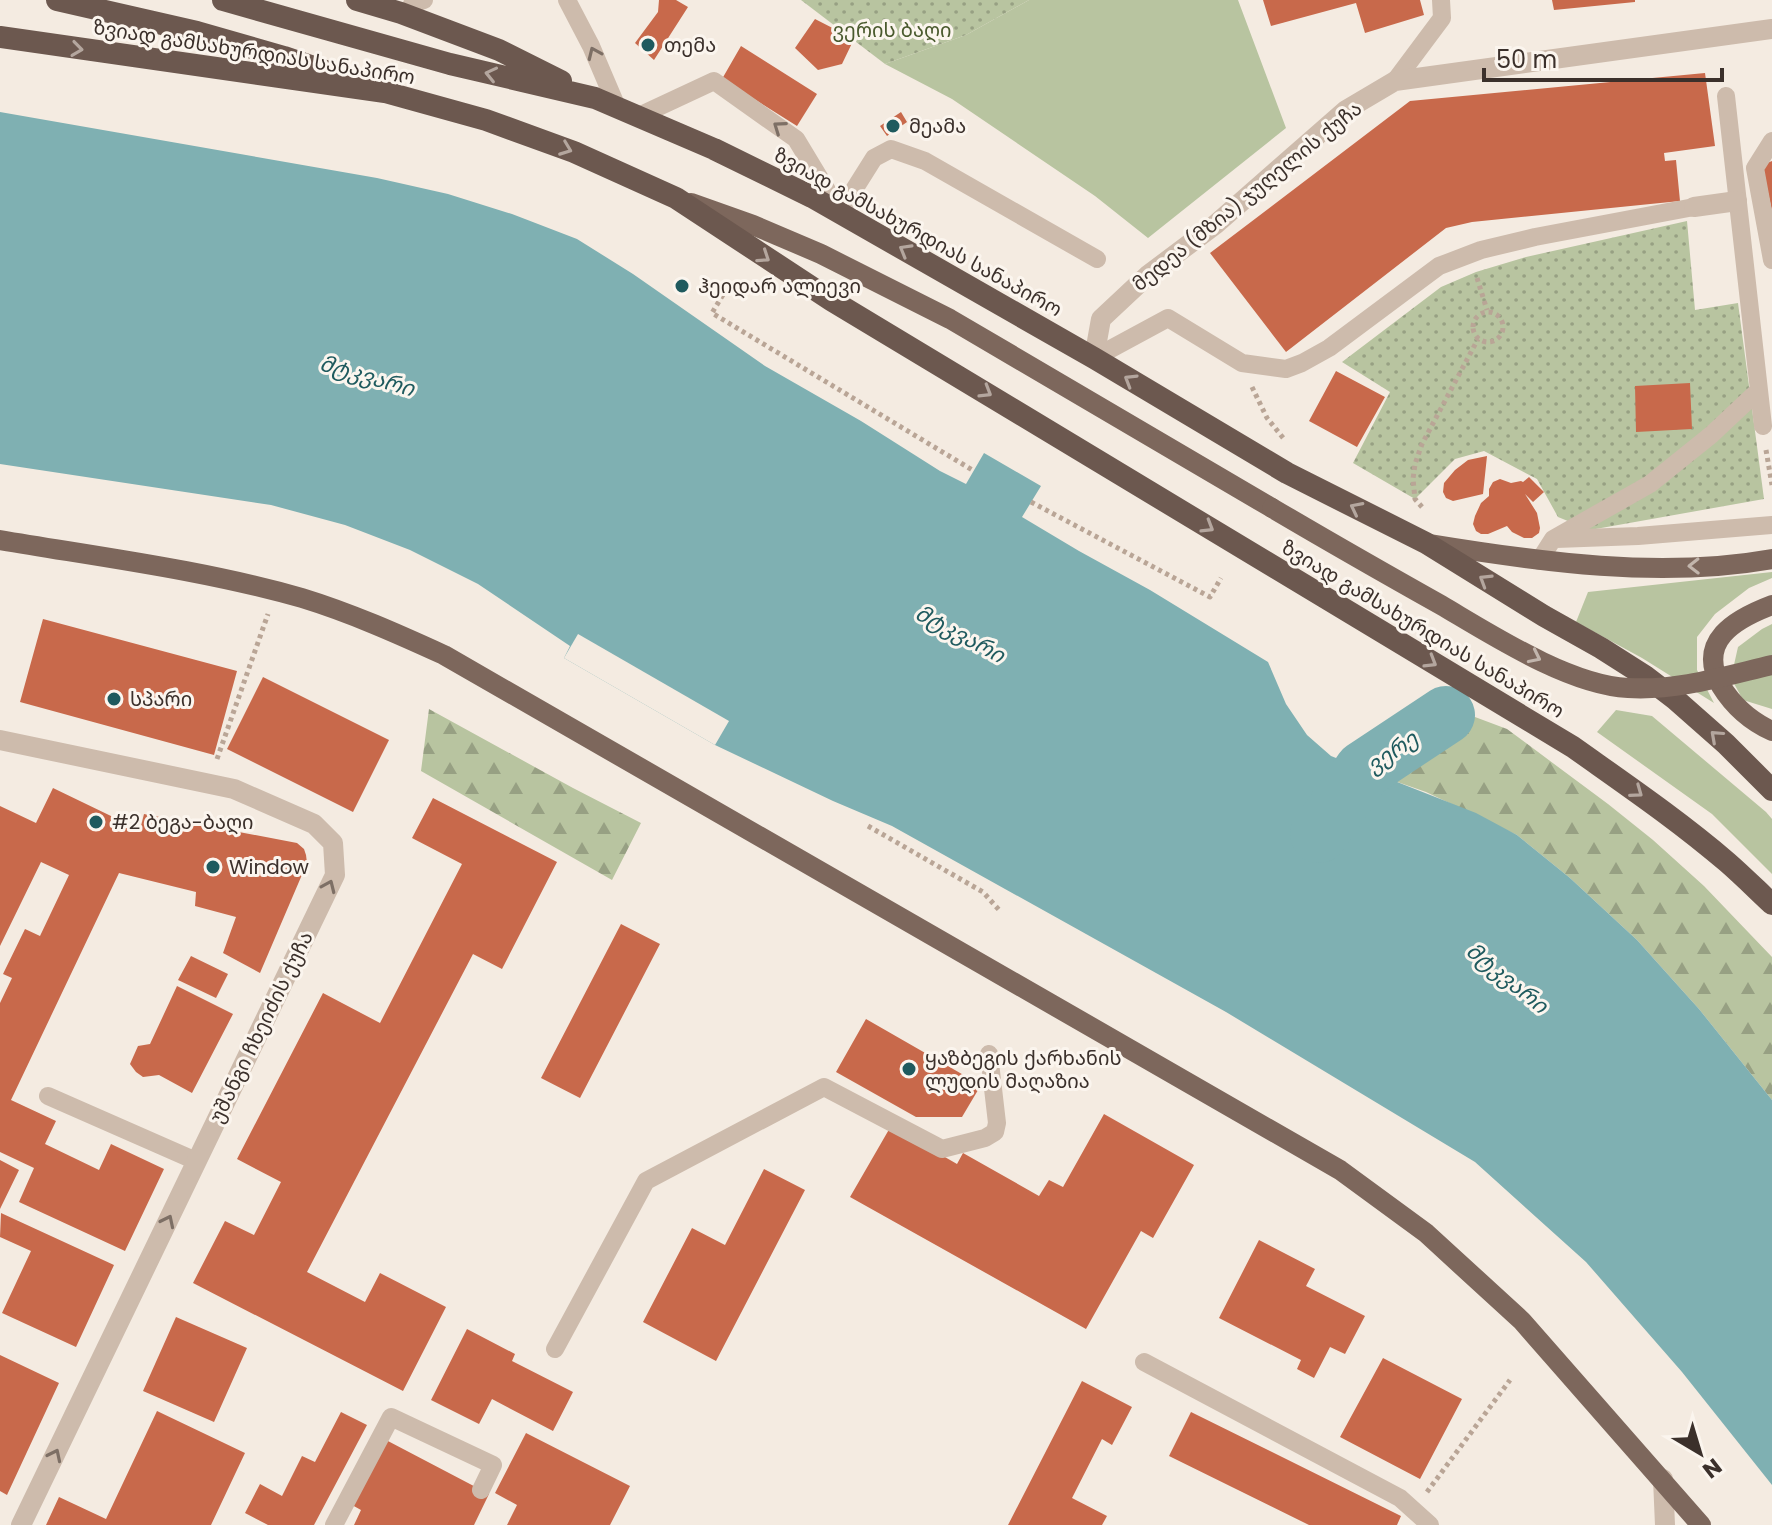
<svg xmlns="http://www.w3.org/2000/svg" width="1772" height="1525" font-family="Poppins,'Noto Sans Georgian',sans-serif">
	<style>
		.green { fill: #b8c4a0 }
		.forest { fill: url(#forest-firs) }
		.park { fill: url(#park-dots) }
		.water { fill: #7fb0b2 }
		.pier { fill: #f4ebe1 }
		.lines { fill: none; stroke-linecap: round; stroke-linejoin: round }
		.river { stroke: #7fb0b2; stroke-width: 58 }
		.building { fill: #c8694b }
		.path { stroke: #b9a596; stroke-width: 5; stroke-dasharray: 4 4; stroke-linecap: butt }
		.service { stroke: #cdbbac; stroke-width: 18 }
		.pedestrian { stroke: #cdbbac; stroke-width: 20 }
		.minor { stroke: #cdbbac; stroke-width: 20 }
		.primary { stroke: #7d675c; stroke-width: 20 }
		.trunk { stroke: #6c584f; stroke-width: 22 }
		.primary-bridge { stroke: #7d675c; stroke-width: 20 }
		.oneway { stroke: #b4a69e }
		.oneway2 { stroke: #7d6f65 }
		.oneway3 { stroke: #c2b5ac }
		.poi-dot { fill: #1f5a5e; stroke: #fbf5ee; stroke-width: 3 }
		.labels { text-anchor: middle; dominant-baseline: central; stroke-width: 6; stroke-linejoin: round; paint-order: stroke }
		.park-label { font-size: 20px; fill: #4a5a2e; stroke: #fbf5ee }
		.poi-label { font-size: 20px; fill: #3b302b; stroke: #fbf5ee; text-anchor: start }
		.street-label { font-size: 20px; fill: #3b302b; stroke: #fbf5ee }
		.water-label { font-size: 22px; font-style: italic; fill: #1f5a5e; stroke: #fbf5ee }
	</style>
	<defs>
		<pattern id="forest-firs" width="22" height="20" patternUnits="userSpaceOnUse" patternTransform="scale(2)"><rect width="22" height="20" fill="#b8c4a0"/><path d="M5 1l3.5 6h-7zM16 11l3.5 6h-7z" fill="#97a083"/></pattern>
		<pattern id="park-dots" width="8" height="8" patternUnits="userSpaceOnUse" patternTransform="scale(2)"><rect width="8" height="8" fill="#b8c4a0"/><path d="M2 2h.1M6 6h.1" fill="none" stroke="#97a083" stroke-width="1.8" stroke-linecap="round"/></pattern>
	</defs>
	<rect width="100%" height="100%" fill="#f4ebe1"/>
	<path class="green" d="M 1029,0 L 1238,0 L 1286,128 L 1148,238 L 1095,196 L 952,99 L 885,64 L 966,35 Z
		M 1772,572 L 1772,578 L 1749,588 L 1715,614 L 1697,637 L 1697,670 L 1714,703 L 1642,658 L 1576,622 L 1588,592 Z
		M 1772,624 L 1772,709 L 1743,700 L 1731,678 L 1738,647 L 1762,629 Z
		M 1616,710 L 1652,716 L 1766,812 L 1772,819 L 1772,874 L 1712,814 L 1597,732 Z"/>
	<path class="forest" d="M 429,709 L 573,788 L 641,823 L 612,880 L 421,771 Z
		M 1475,717 L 1507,729 L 1608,804 L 1653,840 L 1704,886 L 1772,957 L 1772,1100 L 1699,1009 L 1637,940 L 1570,878 L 1517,835 L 1426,792 L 1386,778 L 1394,765 Z"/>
	<path class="park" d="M 801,0 L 1029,0 L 966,35 L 885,64 Z
		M 1687,221 L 1695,310 L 1738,303 L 1764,499 L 1590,530 L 1558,517 L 1537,479 L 1484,451 L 1455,459 L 1415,499 L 1353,463 L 1390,392 L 1342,362 L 1441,287 L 1476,272 L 1526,257 Z"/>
	<path class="water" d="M 0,112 L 377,178 L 448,194 L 512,214 L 577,239 L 633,274 L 765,366 L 861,421 L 940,471 L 966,484 L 984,453 L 1041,486 L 1022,517 L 1079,551 L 1150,590 L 1268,662 L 1286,704 L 1307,735 L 1331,756 L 1476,813 L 1517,835 L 1570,878 L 1637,940 L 1699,1009 L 1772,1100 L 1772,1485 L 1682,1372 L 1586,1262 L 1475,1162 L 1226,1012 L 892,826 L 833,801 L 715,745 L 564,658 L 570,646 L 478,584 L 410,550 L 345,525 L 271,505 L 0,464 Z"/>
	<path class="pier" d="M 578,634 L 729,721 L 715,745 L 564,658 Z"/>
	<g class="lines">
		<path class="river" d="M 1319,834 L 1363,770 L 1446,715"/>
	</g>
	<path class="building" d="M 659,0 L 676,0 L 688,7 L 654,60 L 635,43 L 658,12 Z
		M 1263,0 L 1420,0 L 1424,15 L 1365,33 L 1356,3 L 1271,26 Z
		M 1552,0 L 1635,0 L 1635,2 L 1554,10 Z
		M 815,19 L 854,39 L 842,64 L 818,70 L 795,48 Z
		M 741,46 L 817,94 L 797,126 L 722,79 Z
		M 1705,73 L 1715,146 L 1664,153 L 1665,161 L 1676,160 L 1680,201 L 1472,222 L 1446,228 L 1286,352 L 1210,253 L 1410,101 Z
		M 901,112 L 907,122 L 887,136 L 880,126 Z
		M 1772,161 L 1772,211 L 1762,165 Z
		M 1336,371 L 1385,397 L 1357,447 L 1309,421 Z
		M 1690,383 L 1692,429 L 1636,432 L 1635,386 Z
		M 1487,456 L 1483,494 L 1453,501 L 1446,498 L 1443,492 L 1444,483 L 1455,470 L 1468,460 Z
		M 1529,477 L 1544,492 L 1533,502 L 1525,494 L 1537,513 L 1540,528 L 1539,533 L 1532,538 L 1524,538 L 1512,532 L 1507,526 L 1488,534 L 1481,534 L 1476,531 L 1473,524 L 1475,516 L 1481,503 L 1489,496 L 1489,489 L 1493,482 L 1500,479 L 1511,483 L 1521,481 L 1523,482 Z
		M 43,619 L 237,671 L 214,755 L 20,702 Z
		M 263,677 L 389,740 L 353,812 L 227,749 Z
		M 53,788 L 140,830 L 144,814 L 297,843 L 304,849 L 306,855 L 307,863 L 260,973 L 223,953 L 236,917 L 195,906 L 196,892 L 119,873 L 11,1100 L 56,1121 L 45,1144 L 99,1170 L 111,1144 L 164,1169 L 125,1251 L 19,1202 L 34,1168 L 0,1152 L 0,1003 L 12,978 L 3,974 L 25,929 L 40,936 L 69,875 L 41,862 L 0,946 L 0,806 L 36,823 Z
		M 433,798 L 557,862 L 502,969 L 473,954 L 307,1272 L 365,1302 L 380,1273 L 446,1307 L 403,1391 L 193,1283 L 225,1221 L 254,1235 L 281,1182 L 237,1159 L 323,993 L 380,1023 L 462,864 L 412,838 Z
		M 621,924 L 660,944 L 580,1098 L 541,1078 Z
		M 191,956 L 228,974 L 216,998 L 178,980 Z
		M 177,986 L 233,1014 L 192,1093 L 159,1075 L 143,1077 L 136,1072 L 130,1064 L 138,1046 L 150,1044 Z
		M 866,1019 L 981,1085 L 962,1117 L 916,1117 L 836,1072 Z
		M 1104,1114 L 1194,1165 L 1153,1238 L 1141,1231 L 1086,1329 L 850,1197 L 891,1126 L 957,1164 L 963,1153 L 1039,1196 L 1049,1180 L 1063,1187 Z
		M 0,1160 L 19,1170 L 0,1209 Z
		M 764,1169 L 805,1190 L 716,1361 L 643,1322 L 692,1228 L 725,1245 Z
		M 1,1213 L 114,1265 L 76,1347 L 2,1313 L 31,1251 L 0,1237 Z
		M 1259,1240 L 1315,1269 L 1306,1286 L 1365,1316 L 1345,1354 L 1330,1347 L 1314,1378 L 1297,1369 L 1301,1360 L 1219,1318 Z
		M 176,1317 L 247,1348 L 214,1422 L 143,1391 Z
		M 467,1329 L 515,1354 L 512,1361 L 573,1392 L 553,1431 L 492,1399 L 479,1424 L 431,1400 Z
		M 0,1355 L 59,1383 L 7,1495 L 0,1491 Z
		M 1383,1358 L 1462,1399 L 1420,1479 L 1340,1437 Z
		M 1082,1381 L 1132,1407 L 1112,1445 L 1102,1439 L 1072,1498 L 1107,1516 L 1102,1525 L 1008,1525 Z
		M 157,1411 L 245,1453 L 211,1525 L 46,1525 L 59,1497 L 106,1519 Z
		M 341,1412 L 367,1425 L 314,1525 L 268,1525 L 245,1513 L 260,1484 L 282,1496 L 302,1456 L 315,1462 Z
		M 1191,1412 L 1401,1516 L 1397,1525 L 1309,1525 L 1169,1456 Z
		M 526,1433 L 630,1486 L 610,1525 L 507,1525 L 517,1505 L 495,1493 Z
		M 386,1440 L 489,1494 L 474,1525 L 354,1525 L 361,1510 L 352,1505 Z"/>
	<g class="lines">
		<path class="path" d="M 1477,278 L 1487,310
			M 727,288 L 712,313 L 974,471
			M1473 327a15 15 0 1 1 30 0a15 15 0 1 1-30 0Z
			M 1252,387 L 1267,418 L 1284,439
			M 1766,450 L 1772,485
			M 1031,502 L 1210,597 L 1221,578
			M 1422,507 L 1415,499 L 1413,479 L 1415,464 L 1422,444 L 1478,339
			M 217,759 L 268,614
			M 868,826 L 983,892 L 1000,911
			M 1427,1492 L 1510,1380"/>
		<path class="service" d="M 567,0 L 591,46 L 617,107
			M 412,4 L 424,0
			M 1395,81 L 1442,18 L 1441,0
			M 1726,96 L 1763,426
			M 639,116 L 714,81 L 796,139 L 840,212 L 874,158 L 891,149 L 925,161 L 1097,259
			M 1772,141 L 1755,168 L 1772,260
			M 1094,358 L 1168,318 L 1242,363 L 1286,369 L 1302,363 L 1329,348 L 1439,266 L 1481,250 L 1535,237 L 1694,207
			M 1556,539 L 1638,536 L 1772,525
			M 1539,561 L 1553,539 L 1650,484 L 1711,435 L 1759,390
			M 48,1096 L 196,1161
			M 555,1349 L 646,1181 L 824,1087 L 942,1149 L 985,1138 L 995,1132 L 997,1123 L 989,1054
			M 1144,1362 L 1400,1498 L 1430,1525
			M 334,1525 L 391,1417 L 493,1465 L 481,1490"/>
		<path class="pedestrian" d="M 1694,207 L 1737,201"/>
		<path class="minor" d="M 1094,358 L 1101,319 L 1148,275 L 1216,224 L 1346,110 L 1395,81 L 1772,29
			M 0,740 L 234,789 L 314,824 L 333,843 L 335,875 L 21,1525
			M 1663,1479 L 1665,1525"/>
		<path class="primary" d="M 691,203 L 753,225 L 821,254 L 950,319 L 1272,508
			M 0,540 C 100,557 204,570 302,598 C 351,613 398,634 444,655 L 1340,1170 L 1426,1233 L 1522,1321 L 1701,1525
			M 1430,544 C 1540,562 1661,579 1772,559
			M 1772,605 C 1735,619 1696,641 1721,686 C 1734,707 1750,721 1772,731"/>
		<path class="trunk" d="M 57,0 L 197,32 L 284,57 L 334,74
			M 223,0 L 450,64 L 595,98 L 714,149 L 812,197 L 1094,358 L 1287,473 L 1426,543 L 1544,616 L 1601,648 L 1645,676 L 1675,699 L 1726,744 L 1772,790
			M 357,0 L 401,13 L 499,50 L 561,81
			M 0,37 L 385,92 L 486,120 L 574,152 L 676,198 L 831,300 L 1573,747 C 1625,784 1678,820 1727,862 C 1742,875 1757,890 1772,904"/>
		<path class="primary-bridge" d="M 1272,508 C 1328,541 1384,573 1441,605 C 1492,635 1569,685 1628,688 C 1677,691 1725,676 1772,665"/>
	</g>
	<defs><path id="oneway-chevron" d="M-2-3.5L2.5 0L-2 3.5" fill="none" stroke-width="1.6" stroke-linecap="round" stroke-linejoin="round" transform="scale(2)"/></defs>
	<g class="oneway">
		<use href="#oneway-chevron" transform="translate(77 49) rotate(8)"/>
		<use href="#oneway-chevron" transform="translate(491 74) rotate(-167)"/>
		<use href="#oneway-chevron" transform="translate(566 149) rotate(21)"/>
		<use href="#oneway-chevron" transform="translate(905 250) rotate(-150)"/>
		<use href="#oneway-chevron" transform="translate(764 257) rotate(34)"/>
		<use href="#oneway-chevron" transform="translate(1130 380) rotate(-149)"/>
		<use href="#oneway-chevron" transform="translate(986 392) rotate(31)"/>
		<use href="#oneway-chevron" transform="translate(1356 508) rotate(-153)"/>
		<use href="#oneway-chevron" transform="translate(1208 527) rotate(31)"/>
		<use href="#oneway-chevron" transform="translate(1485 580) rotate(-148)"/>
		<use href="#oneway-chevron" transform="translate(1431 662) rotate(31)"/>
		<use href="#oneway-chevron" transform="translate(1716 736) rotate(-138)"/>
		<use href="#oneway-chevron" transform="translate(1637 792) rotate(36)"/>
	</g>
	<g class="oneway2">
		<use href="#oneway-chevron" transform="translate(594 53) rotate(-114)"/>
		<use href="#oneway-chevron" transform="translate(779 127) rotate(-145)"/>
		<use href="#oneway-chevron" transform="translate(329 886) rotate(-66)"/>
		<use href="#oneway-chevron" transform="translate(168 1221) rotate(-64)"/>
		<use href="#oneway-chevron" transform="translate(55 1455) rotate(-64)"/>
	</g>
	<g class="oneway3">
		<use href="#oneway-chevron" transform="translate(1694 566) rotate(179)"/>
		<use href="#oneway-chevron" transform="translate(1535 657) rotate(26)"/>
	</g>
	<g class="poi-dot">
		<circle cx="648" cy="45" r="8"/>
		<circle cx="893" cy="126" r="8"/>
		<circle cx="682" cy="286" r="8"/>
		<circle cx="114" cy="699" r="8"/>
		<circle cx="96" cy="822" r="8"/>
		<circle cx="213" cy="867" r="8"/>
		<circle cx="909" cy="1069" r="8"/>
	</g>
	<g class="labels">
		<g class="park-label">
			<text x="892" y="30">ვერის ბაღი</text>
		</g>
		<g class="poi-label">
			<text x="664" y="45">თემა</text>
			<text x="909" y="126">მეამა</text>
			<text x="698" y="286">ჰეიდარ ალიევი</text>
			<text x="130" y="699">სპარი</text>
			<text x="112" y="822">#2 ბეგა-ბაღი</text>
			<text x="229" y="867">Window</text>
			<text x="925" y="1058">ყაზბეგის ქარხანის<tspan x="925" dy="23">ლუდის მაღაზია</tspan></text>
		</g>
		<g class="street-label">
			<text transform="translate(254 52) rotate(9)">ზვიად გამსახურდიას სანაპირო</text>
			<text transform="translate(1247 196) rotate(-39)">მედეა (მზია) ჯუღელის ქუჩა</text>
			<text transform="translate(918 232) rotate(29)">ზვიად გამსახურდიას სანაპირო</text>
			<text transform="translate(1423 629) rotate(31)">ზვიად გამსახურდიას სანაპირო</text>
			<text transform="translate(261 1027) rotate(-64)">უშანგი ჩხეიძის ქუჩა</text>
		</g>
		<g class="water-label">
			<text transform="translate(367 376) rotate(16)">მტკვარი</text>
			<text transform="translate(960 634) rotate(28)">მტკვარი</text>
			<text transform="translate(1392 752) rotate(-34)">ვერე</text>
			<text transform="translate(1507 978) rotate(39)">მტკვარი</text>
		</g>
	</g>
	<g transform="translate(1700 1453) rotate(142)" stroke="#fbf5ee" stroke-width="6" paint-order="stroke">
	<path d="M0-6L14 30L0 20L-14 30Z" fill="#3b302b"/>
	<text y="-12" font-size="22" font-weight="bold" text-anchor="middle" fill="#3b302b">N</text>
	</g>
	<path d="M1484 68v12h238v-12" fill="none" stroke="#3b302b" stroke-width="4"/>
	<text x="1496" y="68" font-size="24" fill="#3b302b" stroke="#fbf5ee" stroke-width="6" paint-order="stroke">50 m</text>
</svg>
